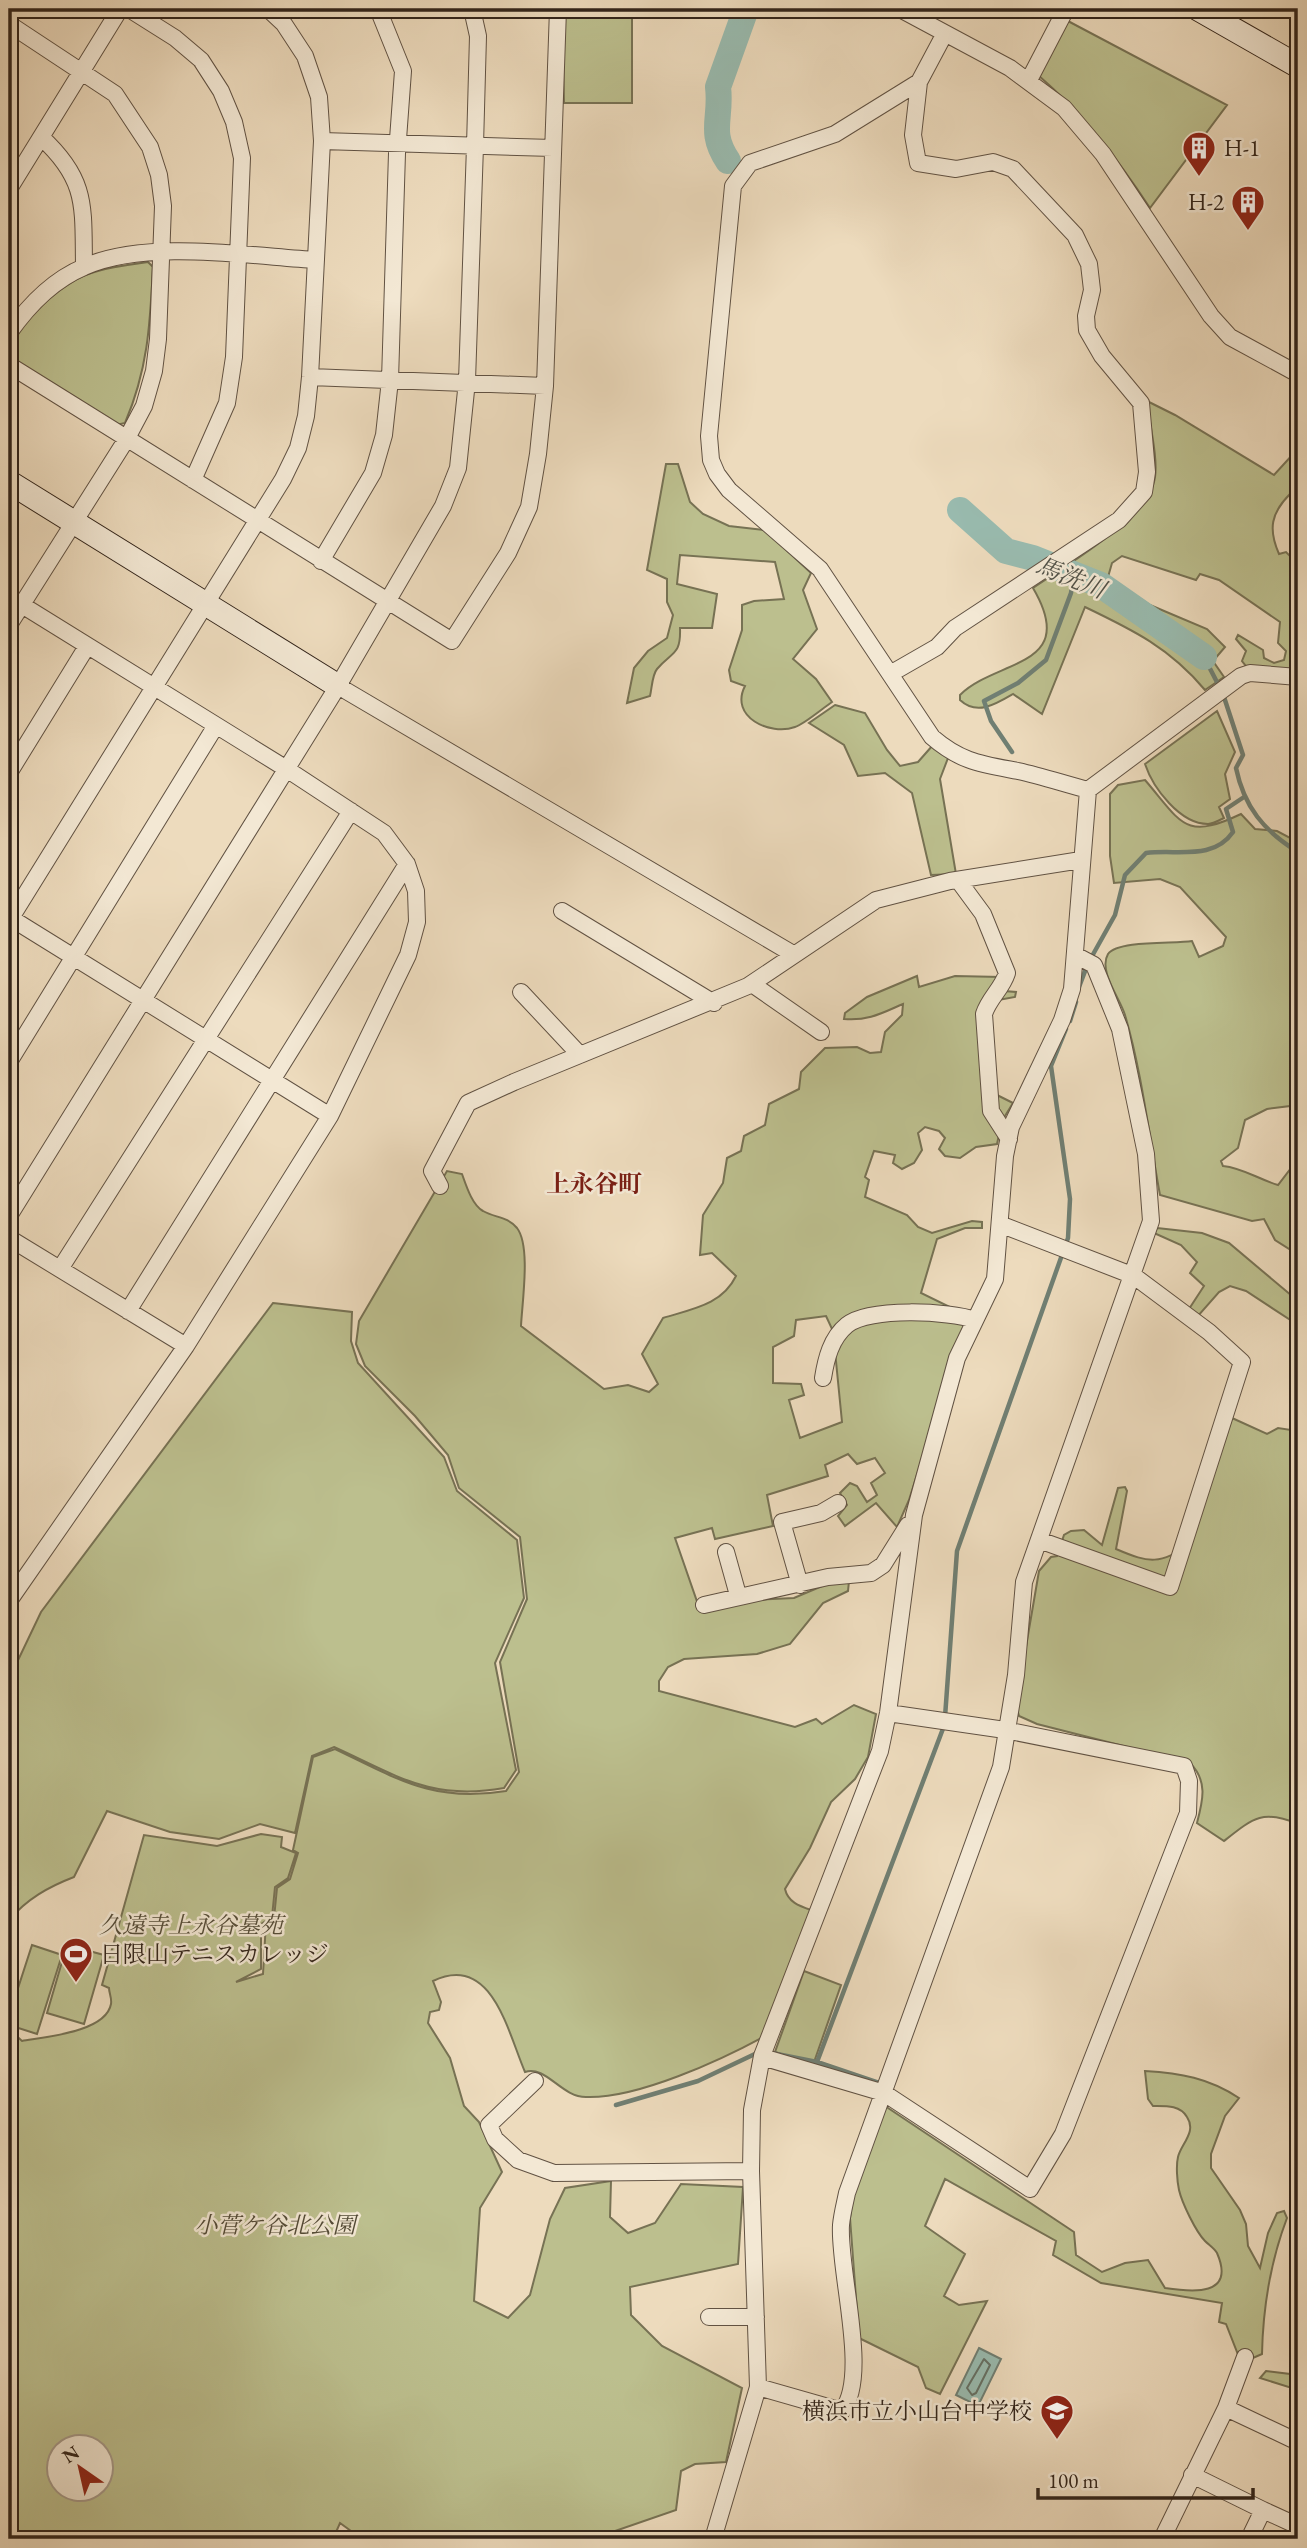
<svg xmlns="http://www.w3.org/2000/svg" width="1307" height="2548" font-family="'EB Garamond','Noto Serif JP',serif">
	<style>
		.green { fill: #bcbf8e; stroke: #777254; stroke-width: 2; fill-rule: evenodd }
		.water { fill: #99bbaf; stroke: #707f73; stroke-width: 2 }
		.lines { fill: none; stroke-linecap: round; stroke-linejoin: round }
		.shore { stroke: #667064; stroke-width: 2 }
		.stream { stroke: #707f73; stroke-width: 4.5 }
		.river { stroke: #99bbaf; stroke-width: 26 }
		.street-casing { stroke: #615243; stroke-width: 18 }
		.secondary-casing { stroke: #32241a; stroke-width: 25 }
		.street { stroke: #f3e8d4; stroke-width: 16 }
		.secondary { stroke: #f3e8d4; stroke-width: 23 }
		.labels { text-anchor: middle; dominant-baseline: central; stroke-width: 5; stroke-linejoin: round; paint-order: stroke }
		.poi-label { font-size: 23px; fill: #32241a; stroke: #f3e8d4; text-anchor: start }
		.park-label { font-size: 23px; font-style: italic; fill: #544b37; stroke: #f3e8d4 }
		.water-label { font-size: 24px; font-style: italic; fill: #515147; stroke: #f3e8d4 }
		.neighbourhood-label { font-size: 24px; font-weight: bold; fill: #7a1f14; stroke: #f3e8d4 }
	</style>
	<rect width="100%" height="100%" fill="#eddbbd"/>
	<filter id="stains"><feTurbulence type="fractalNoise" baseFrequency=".00286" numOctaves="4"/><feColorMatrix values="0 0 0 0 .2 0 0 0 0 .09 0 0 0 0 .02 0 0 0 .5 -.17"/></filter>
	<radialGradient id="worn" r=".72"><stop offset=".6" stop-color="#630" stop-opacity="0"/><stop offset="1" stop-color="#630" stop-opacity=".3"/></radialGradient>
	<path class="green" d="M 562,9 L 632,9 L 632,103 L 564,103 Z
		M 1066,20 L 1227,105 L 1150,208 C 1117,158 1083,114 1038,75 Z
		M 148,262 L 153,267 C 150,325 148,369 125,423 L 116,425 L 9,359 C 9,329 57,288 83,276 C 103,268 126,265 148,262 Z
		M 1147,401 L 1175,415 L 1274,475 L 1294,453 L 1298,455 L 1298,501 L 1290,494 C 1271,513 1268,529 1279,554 L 1286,552 L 1298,564 L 1298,673 L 1246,666 L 1242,661 L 1246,651 L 1236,639 L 1238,635 L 1263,650 L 1264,658 L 1274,663 L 1284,660 L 1286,651 L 1278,643 L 1280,622 L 1219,580 L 1200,574 L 1196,580 L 1122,556 L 1112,563 L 1108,577 L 1150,605 L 1207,629 L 1225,647 L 1213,661 L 1224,677 L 1205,690 C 1170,648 1133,630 1085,607 L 1042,714 L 1013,694 C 996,704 977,716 960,700 L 960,695 C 996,659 1080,668 1033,588 C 1065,566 1150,517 1155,477 C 1158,457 1149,422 1147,401 Z
		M 666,464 L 678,464 L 690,502 L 703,514 L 729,526 L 765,530 L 811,573 L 803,590 L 817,629 L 793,659 L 816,679 L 832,702 C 823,708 803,725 795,727 C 770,736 729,717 745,686 L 731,681 L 729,670 L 742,630 L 742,605 L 754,601 L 784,599 L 775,562 L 680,555 L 677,584 L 717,594 L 712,628 L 680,628 C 681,656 672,651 657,669 C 652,675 652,688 650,696 L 627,703 L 634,668 L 648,651 L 667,638 L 673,615 L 667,602 L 667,579 L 647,570 Z
		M 835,705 L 865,713 L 887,750 L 900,766 L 918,762 L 933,745 L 948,758 L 940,779 L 956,874 L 931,875 L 912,793 L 885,773 L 858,776 L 844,745 L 809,723 Z
		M 1217,711 L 1235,752 L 1225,774 L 1230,799 L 1219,807 L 1224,818 C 1220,820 1212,824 1208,824 C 1180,824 1153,788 1145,764 Z
		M 1145,780 C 1182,823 1184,841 1241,814 L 1255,829 L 1277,831 L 1298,842 L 1298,1105 L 1267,1109 L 1245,1120 L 1238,1148 L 1221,1161 L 1223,1166 C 1243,1168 1258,1179 1278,1185 L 1298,1159 L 1298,1250 L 1294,1252 L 1275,1240 L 1264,1219 L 1252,1221 L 1160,1195 C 1149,1136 1142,1073 1125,1015 C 1120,998 1098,971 1108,954 C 1118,940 1175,944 1192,941 L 1199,957 L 1223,946 L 1226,937 L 1180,887 L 1160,879 L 1114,883 L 1110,856 L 1110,794 L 1118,785 Z
		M 917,976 L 919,987 L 955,976 L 1001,977 L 1004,991 L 1016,992 L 1015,997 L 993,1001 L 988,1008 L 995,1094 L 1013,1103 L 1002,1121 L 997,1144 L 976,1147 L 960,1158 L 945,1156 L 939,1149 L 945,1138 L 939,1131 L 925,1127 L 918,1133 L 922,1150 L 914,1163 L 902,1169 L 893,1163 L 895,1155 L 874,1151 L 865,1177 L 869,1180 L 865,1197 L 907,1215 L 918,1227 L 932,1233 L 972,1221 L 982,1222 L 982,1228 L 965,1228 L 937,1239 L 921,1293 L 958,1311 L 964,1325 L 909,1500 L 897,1527 L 876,1503 L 845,1526 L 838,1516 L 847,1505 L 840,1493 L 850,1483 L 857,1486 L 867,1502 L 877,1495 L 871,1483 L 885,1473 L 875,1458 L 857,1464 L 848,1454 L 825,1465 L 828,1476 L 767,1495 L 773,1526 L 715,1539 L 712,1528 L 675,1538 L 700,1610 L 748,1600 L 794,1598 L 834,1581 L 849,1581 L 848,1591 L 823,1603 L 790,1644 L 757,1654 L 684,1659 L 668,1667 L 659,1681 L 659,1691 L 795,1727 L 816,1719 L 822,1724 L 854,1705 L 876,1714 L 868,1757 L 855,1779 L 831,1802 L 810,1848 L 785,1889 C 788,1902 799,1906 811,1910 L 765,2036 C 721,2060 637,2099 586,2097 C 561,2097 546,2065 525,2072 C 508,2033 492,1952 433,1981 L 441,2002 L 439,2010 L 430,2012 L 428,2023 L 450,2058 L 464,2106 L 479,2122 L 502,2172 L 480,2208 L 474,2301 L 508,2318 L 530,2295 L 550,2219 L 565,2188 L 611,2181 L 610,2217 L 628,2233 L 655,2223 L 681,2184 L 743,2187 L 738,2264 L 630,2287 L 631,2315 L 662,2346 L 742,2388 L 726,2462 L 695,2464 L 681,2471 L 676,2510 L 592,2539 L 362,2539 L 340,2523 L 333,2539 L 9,2539 L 9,2029 L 22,2041 C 45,2037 106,2032 111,2004 C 112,1998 109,1993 109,1988 L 102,1985 L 144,1835 L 217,1846 L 261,1834 L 282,1837 L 281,1847 L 296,1853 L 288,1878 L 275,1887 L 272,1917 L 261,1924 L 261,1969 L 236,1982 L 263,1974 L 266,1922 L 274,1918 L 277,1888 L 290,1879 L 298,1853 L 293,1850 L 313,1757 L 335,1749 C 398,1779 433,1803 506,1791 L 519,1772 L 500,1662 L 527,1599 L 520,1537 L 459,1488 L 448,1455 L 415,1416 L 365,1366 L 356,1344 L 359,1321 L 447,1171 L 462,1174 C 466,1185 472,1205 483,1211 C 495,1218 507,1216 517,1228 C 531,1246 522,1303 521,1326 L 604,1389 L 628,1385 L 649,1392 L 658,1384 L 642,1354 L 663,1318 C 692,1309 722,1305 736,1276 L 712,1253 L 700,1255 L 703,1215 L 723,1183 L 727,1158 L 741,1151 L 744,1136 L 765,1125 L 769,1104 L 799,1089 L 801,1072 L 825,1048 L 857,1047 L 870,1053 L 881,1052 L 885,1032 L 902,1015 L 903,1004 C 882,1013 869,1021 844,1019 L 845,1013 L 867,997 ZM 826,1316 L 833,1331 L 842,1422 L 800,1438 L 789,1400 L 804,1395 L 801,1384 L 773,1383 L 773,1347 L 794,1336 L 796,1320 ZM 60,2446 L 102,2446 L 102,2488 L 60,2488 Z
		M 1157,1228 L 1202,1233 L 1229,1243 L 1298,1301 L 1298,1325 L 1246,1291 L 1230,1286 L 1219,1292 L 1198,1316 L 1189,1309 L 1204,1286 L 1190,1273 L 1197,1262 L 1181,1245 L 1154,1233 Z
		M 273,1303 L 352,1312 L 351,1341 L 358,1363 L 444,1457 L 457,1491 L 517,1540 L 524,1598 L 495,1663 L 516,1770 L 504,1788 C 431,1801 398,1776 334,1747 L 312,1756 L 295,1833 L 260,1824 L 219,1839 L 170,1832 L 107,1811 L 74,1877 C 48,1887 27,1899 9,1920 L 9,1679 L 41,1612 Z
		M 1232,1418 L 1267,1434 L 1278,1428 L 1298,1431 L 1298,1824 C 1263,1809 1253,1818 1224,1841 L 1197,1823 C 1203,1800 1208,1781 1190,1763 L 1037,1724 L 1019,1716 L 1016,1705 L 1039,1571 L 1051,1557 L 1057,1556 L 1064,1535 L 1071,1531 L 1084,1530 L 1102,1545 L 1118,1488 L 1125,1487 L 1127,1491 L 1116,1549 C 1151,1564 1159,1564 1191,1544 Z
		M 32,1945 L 62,1955 L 37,2034 L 9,2025 L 9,2016 Z
		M 67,1945 L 104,1955 L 84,2024 L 47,2013 Z
		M 804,1971 L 841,1985 L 813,2065 L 775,2052 Z
		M 1145,2071 C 1180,2073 1209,2078 1239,2098 L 1225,2116 L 1211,2154 L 1211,2168 L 1240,2210 L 1246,2224 L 1248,2246 L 1260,2268 L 1268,2233 L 1277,2213 L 1284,2211 L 1287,2218 C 1270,2263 1263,2306 1262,2354 L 1253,2358 L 1239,2357 L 1226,2324 L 1219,2322 L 1222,2303 L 1101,2283 L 1053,2255 L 1056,2241 L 945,2179 L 925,2226 L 965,2254 L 944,2296 L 959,2305 L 987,2301 L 940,2394 L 926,2388 L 918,2367 L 859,2338 L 850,2218 L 853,2195 L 885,2106 L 1074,2232 L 1076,2255 L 1102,2272 L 1125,2263 L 1148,2260 L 1165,2288 C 1192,2292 1236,2297 1217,2253 C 1214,2248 1209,2245 1205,2241 C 1196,2232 1182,2203 1179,2190 C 1177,2181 1176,2165 1178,2157 C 1181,2144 1197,2132 1187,2117 C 1180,2105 1166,2106 1153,2106 L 1148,2099 Z
		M 1266,2371 L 1298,2375 L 1298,2390 L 1260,2378 Z"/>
	<path class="water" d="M 979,2348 L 1001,2359 L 978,2406 L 956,2395 Z"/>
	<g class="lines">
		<path class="shore" d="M 984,2359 L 990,2365 L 976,2393 L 972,2395 L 967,2388 Z"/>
		<path class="stream" d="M 1204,657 L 1219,686
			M 1223,694 L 1243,755 L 1236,768 C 1244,807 1264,831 1298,852
			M 1012,752 L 991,721 L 984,701 L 1018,683 L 1046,660 L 1071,593 L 1074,574
			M 1091,958 L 1115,915 L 1125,875 L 1146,853 C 1177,849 1213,861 1233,832 L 1226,809 L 1244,797
			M 1079,987 L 1087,966
			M 1070,1021 L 1076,1002
			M 945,1717 L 957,1551 L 1068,1238 L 1070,1199 L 1051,1066 L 1066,1029
			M 767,2052 L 817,2062 L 882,2084
			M 817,2062 L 944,1726
			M 616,2105 L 698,2081 L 757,2053"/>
		<path class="river" d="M 728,161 C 708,132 722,118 718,87 L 746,9
			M 960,510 L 1006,551 L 1033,558 L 1101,585 L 1204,657"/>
		<defs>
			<path id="street" d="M 129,9 L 175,38 L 201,60 L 221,91 L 234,122 L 242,158 L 234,357 L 227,403 L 193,480
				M 900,9 L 1010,68 L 1064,108 L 1103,154 L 1211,316 L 1230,337 L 1298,374
				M 9,24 L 115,94 L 150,147 L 159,175 L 163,206 L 158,339 L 154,371 L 144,406 L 126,440 L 9,625
				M 944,35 L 919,82 L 835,134 L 750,163 L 733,186 L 709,436 L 711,460 L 717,474 L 729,490 L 820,569 L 932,737 C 961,762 981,764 1018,771 C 1041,776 1065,784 1088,790
				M 1029,80 L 1066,9
				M 41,137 C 88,180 83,207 84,266
				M 322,141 L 553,148
				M 9,189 L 120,9
				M 9,333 C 28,306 53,280 84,267 C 146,239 249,256 316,260
				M 9,365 L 452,641 L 508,553 L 529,507 L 538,454 L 545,386 L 558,9
				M 310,377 L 545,386
				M 321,561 L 373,473 L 384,435 L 390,380 L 397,153 L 403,71 L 378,9
				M 9,597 L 285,768 L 384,833 L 407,864 L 416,891 L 417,922 L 408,955 L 330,1116 L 186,1346 L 9,1601
				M 890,674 L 937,647 L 955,628 L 1119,520 L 1144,492 L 1147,472 L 1141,403 L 1102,356 L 1087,330 L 1086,316 L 1092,290 L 1089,264 L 1075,235 L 1013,169 L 993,162 L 956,169 L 918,163 L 913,135 L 919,82
				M 338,686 L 793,954
				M 9,773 L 86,648
				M 958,880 L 983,914 L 1007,973 C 1002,989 989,998 984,1014 L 991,1111 L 1009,1139
				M 562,911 L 714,1003
				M 9,917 L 330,1116
				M 9,921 L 283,479 L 298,448 L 306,416 L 310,377 L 322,141 L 319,97 L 305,56 L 284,24 L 268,9
				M 752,984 L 821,1032
				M 521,992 L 580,1055
				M 9,1062 L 215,727
				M 440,1186 L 432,1171 L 468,1103 L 514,1082 L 748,986 L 876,900 L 950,881 L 1081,860
				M 9,1216 L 338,686 L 443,506 L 458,468 L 467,381 L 475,146 L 478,36 L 472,9
				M 1002,1225 L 1134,1276 L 1209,1332 L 1242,1362 L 1170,1587 L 1039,1540
				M 9,1238 L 186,1346
				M 60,1269 L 351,811
				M 128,1311 L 407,864
				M 823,1378 C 826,1359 831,1338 847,1325 C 869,1307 950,1311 975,1320
				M 726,1552 L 738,1595
				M 800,1585 L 782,1522 L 821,1513 L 838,1503
				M 704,1605 L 828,1577 L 871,1573 L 883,1565 L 908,1525
				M 762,2057 L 884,2093 L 1030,2189 L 1063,2134 L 1188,1813 L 1189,1781 L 1184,1766 L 1005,1730 L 888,1713
				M 535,2081 L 489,2125 L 495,2139 L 518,2160 L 554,2173 L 751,2171
				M 709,2317 L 756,2317
				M 758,2387 L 842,2411 C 870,2376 838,2271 841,2225 C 842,2214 845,2203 847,2193 L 1001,1767 L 1016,1675 L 1024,1582 L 1151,1221 L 1146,1154 L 1120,1029 L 1094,965 L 1077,956
				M 1226,2408 L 1298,2442
				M 1192,2475 L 1263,2510 L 1249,2539
				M 1263,2510 L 1298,2526
				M 713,2539 L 758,2387 L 751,2171 L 752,2110 L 762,2056 L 880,1751 L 888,1713 L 914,1515 L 957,1358 L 995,1279 L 1005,1156 L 1011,1127 L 1062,1020 L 1072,989 L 1088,790 L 1241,676 L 1250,673 L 1298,677
				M 1162,2539 L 1226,2408 L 1245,2357"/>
			<path id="secondary" d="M 1198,9 L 1298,66
				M 9,482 L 338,686"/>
		</defs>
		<use href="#street" class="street-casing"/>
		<use href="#secondary" class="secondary-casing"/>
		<use href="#street" class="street"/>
		<use href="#secondary" class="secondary"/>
	</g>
	<defs>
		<symbol id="building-pin" viewBox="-11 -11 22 30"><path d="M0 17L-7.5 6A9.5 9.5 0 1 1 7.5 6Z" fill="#8f2418" stroke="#f3e8d4"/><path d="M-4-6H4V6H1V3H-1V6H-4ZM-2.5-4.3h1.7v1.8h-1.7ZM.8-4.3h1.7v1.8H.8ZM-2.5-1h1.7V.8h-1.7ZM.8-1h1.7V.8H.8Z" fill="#fff"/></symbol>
		<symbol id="stadium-pin" viewBox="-11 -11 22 30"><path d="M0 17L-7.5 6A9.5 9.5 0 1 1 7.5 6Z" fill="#8f2418" stroke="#f3e8d4"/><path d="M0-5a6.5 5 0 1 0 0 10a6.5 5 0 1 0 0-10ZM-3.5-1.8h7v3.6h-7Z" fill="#fff"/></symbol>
		<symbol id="school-pin" viewBox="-11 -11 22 30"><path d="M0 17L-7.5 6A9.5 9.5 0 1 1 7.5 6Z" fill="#8f2418" stroke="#f3e8d4"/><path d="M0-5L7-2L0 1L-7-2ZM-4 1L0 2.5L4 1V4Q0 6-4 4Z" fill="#fff"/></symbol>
	</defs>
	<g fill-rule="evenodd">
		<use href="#building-pin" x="1180" y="129" width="38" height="52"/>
		<use href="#building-pin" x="1229" y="183" width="38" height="52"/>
		<use href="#stadium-pin" x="57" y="1935" width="38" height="52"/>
		<use href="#school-pin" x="1038" y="2392" width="38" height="52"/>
	</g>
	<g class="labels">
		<g class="poi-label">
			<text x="1224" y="148">H-1</text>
			<text x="1224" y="202" text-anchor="end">H-2</text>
			<text x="100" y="1954">日限山テニスカレッジ</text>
			<text x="1032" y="2411" text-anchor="end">横浜市立小山台中学校</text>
		</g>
		<g class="park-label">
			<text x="191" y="1925">久遠寺上永谷墓苑</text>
			<text x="275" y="2225">小菅ケ谷北公園</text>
		</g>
		<g class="water-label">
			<text transform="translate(1071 577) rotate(22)">馬洗川</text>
		</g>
		<g class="neighbourhood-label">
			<text x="594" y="1183">上永谷町</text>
		</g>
	</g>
	<rect width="1307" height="2548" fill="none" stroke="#eddbbd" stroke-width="35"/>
	<rect x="10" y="10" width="1286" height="2527" fill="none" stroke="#32241a" stroke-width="3.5"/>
	<rect x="18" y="18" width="1272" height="2513" fill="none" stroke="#32241a" stroke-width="2"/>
	<g transform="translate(80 2468) rotate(326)"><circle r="33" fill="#f3e8d4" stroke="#a69a8a" stroke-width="2"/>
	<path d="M0-5L12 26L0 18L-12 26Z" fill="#8f2418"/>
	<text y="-10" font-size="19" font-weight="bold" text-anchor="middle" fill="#32241a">N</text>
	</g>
	<path d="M1038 2488v10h215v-10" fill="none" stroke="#32241a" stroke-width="3.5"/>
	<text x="1048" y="2488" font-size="21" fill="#32241a" stroke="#f3e8d4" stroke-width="5" paint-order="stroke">100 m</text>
	<rect width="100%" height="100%" filter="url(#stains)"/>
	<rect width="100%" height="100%" fill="url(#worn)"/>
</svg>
